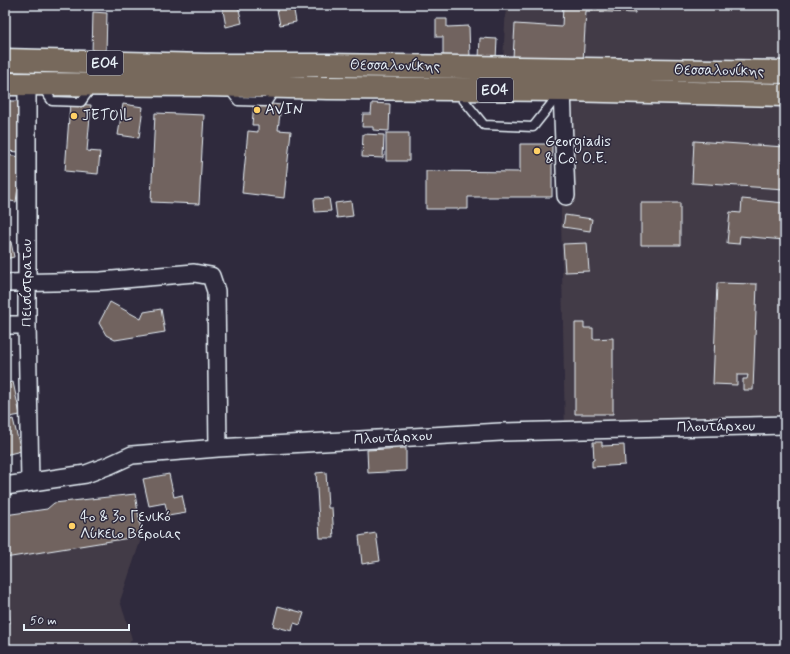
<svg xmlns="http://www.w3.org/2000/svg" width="790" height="654" font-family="Mynerve,sans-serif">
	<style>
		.built { fill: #433b47 }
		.building { fill: #71635f; stroke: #e8f1f8 }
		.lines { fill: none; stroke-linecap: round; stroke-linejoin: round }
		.lane-casing { stroke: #e8f1f8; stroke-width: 11 }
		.street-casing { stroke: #e8f1f8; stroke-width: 20 }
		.primary-casing { stroke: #e8f1f8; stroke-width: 25 }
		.lane { stroke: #2f2a3d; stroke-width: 8 }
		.street { stroke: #2f2a3d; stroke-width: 17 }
		.primary { stroke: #77695c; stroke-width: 22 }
		.poi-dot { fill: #ffd166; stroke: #2f2a3d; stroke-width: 1.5 }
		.labels { text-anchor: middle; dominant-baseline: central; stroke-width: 3; stroke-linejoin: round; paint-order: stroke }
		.shield { fill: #2f2a3d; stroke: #b0b5c0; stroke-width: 1 }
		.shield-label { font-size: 14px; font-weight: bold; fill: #e8f1f8 }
		.street-label { font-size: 15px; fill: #e8f1f8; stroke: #2f2a3d }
		.poi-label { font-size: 15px; fill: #e8f1f8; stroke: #2f2a3d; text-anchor: start }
	</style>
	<rect width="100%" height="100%" fill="#2f2a3d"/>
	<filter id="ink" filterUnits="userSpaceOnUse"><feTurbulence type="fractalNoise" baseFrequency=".025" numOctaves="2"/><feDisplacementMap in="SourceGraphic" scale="8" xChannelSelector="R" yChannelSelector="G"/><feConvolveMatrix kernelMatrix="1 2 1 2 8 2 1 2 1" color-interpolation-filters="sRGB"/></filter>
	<g filter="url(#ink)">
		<path class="built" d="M 506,5 L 785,5 L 785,66 L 503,62 Z
			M 559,102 L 785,106 L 785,435 L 694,437 L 565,435 Z
			M 135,494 L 142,536 L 120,601 L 132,639 L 125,649 L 5,649 L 5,515 L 47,509 L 54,503 Z"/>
		<path class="building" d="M 222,5 L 238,5 L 242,23 L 226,27 Z
			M 276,5 L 293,5 L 296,22 L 280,25 Z
			M 563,5 L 636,5 L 635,13 L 586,11 L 583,62 L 513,58 L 515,24 L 562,27 Z
			M 93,12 L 107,13 L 106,53 L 92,53 Z
			M 436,19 L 447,19 L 447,27 L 469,26 L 470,58 L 443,58 L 443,37 L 436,37 Z
			M 480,38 L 497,39 L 496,59 L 479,58 Z
			M 5,101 L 22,101 L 20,152 L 5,151 Z
			M 254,102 L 281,105 L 278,130 L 291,131 L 284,198 L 242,193 L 248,131 L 258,132 L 258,125 L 252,125 Z
			M 372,103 L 390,104 L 389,131 L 373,130 L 373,127 L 362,127 L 363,114 L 371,114 Z
			M 70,104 L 91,105 L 87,151 L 100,152 L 98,174 L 65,171 Z
			M 123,104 L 143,107 L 139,138 L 118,135 Z
			M 155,113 L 204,115 L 199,204 L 151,202 Z
			M 386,133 L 409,133 L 409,161 L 386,161 Z
			M 363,134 L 384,135 L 383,158 L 362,157 Z
			M 694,141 L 785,147 L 785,189 L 692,183 Z
			M 520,144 L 552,144 L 552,197 L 468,197 L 468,209 L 426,209 L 426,171 L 520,172 Z
			M 5,155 L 22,157 L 16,202 L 5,200 Z
			M 329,198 L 331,211 L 315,212 L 314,199 Z
			M 742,199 L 785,203 L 784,240 L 740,236 L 739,244 L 727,243 L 730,212 L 741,213 Z
			M 351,201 L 353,216 L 337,218 L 335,203 Z
			M 641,203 L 680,203 L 680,245 L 641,245 Z
			M 565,215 L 592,219 L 590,231 L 563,227 Z
			M 10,237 L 14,257 L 5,259 L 5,238 Z
			M 587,243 L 589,271 L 565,272 L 563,244 Z
			M 717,283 L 757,284 L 753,390 L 743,390 L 743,379 L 747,379 L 748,375 L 737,375 L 737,385 L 713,384 Z
			M 110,302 L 141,319 L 144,312 L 161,309 L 165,332 L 115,340 L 106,335 L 99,323 Z
			M 575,323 L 584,323 L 584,328 L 593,328 L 593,339 L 613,338 L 613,414 L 575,414 Z
			M 13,382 L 20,415 L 5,418 L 5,384 Z
			M 13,419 L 21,451 L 5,455 L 5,422 Z
			M 593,442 L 602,442 L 602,446 L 624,445 L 625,465 L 592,467 L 592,460 L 594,460 Z
			M 406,448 L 406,471 L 368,473 L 367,450 Z
			M 326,472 L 328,508 L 332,508 L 334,538 L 320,538 L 316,473 Z
			M 169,474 L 174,497 L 182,495 L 186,513 L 168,516 L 165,503 L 149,506 L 143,479 Z
			M 135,494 L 142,536 L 5,558 L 5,515 L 47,509 L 54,503 Z
			M 376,533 L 380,561 L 362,564 L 359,536 Z
			M 5,591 L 10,623 L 5,623 Z
			M 278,606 L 304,613 L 300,625 L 294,623 L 292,631 L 273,626 Z"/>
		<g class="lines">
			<defs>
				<path id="lane" d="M 42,87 L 52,101 L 81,102 L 91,88
					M 228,88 L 238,101 L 267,102 L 275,90
					M 458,93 L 484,125 L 533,127 L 560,93"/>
				<path id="street" d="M 27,84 L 27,325 L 30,482
					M 562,90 L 566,196
					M 5,283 L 101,281 L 194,273 L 211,276 L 216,291 L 218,448
					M 5,325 L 27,325
					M 5,486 L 86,474 L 110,465 L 132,455 L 218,448 L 501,432 L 785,425"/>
				<path id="primary" d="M 5,60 L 206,65 L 327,65 L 785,72
					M 5,84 L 205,85 L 328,88 L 562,90 L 785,95"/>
			</defs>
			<use href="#lane" class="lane-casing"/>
			<use href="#street" class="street-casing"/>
			<use href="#primary" class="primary-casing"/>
			<use href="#lane" class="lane"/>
			<use href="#street" class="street"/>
			<use href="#primary" class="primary"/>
		</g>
	</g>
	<g class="poi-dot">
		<circle cx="257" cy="110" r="4"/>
		<circle cx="74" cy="116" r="4"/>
		<circle cx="537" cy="151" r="4"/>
		<circle cx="72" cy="526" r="4"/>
	</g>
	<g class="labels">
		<g class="shield">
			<rect x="87" y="51" width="36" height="24" rx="3"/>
			<rect x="477" y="78" width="36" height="24" rx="3"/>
		</g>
		<g class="shield-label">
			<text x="105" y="63">ΕΟ4</text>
			<text x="495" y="90">ΕΟ4</text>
		</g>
		<g class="street-label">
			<text transform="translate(395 66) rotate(1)">Θεσσαλονίκης</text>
			<text transform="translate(719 71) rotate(1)">Θεσσαλονίκης</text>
			<text transform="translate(27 283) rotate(-90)">Πεισίστρατου</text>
			<text transform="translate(716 427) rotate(-1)">Πλουτάρχου</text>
			<text transform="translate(393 438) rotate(-3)">Πλουτάρχου</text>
		</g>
		<g class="poi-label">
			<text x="265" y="110">AVIN</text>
			<text x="82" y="116">JETOIL</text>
			<text x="545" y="142">Georgiadis<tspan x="545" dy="17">&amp; Co. O.E.</tspan></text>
			<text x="80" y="517">4ο &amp; 3ο Γενικό<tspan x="80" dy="17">Λύκειο Βέροιας</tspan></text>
		</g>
	</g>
	<rect width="790" height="654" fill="none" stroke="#2f2a3d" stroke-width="20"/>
	<rect x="10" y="10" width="770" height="634" fill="none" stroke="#e8f1f8" stroke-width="1.5" filter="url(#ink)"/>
	<path d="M24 624v6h105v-6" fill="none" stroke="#e8f1f8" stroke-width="2"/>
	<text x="30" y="624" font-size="12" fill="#e8f1f8" stroke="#2f2a3d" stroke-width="3" paint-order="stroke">50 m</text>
</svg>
